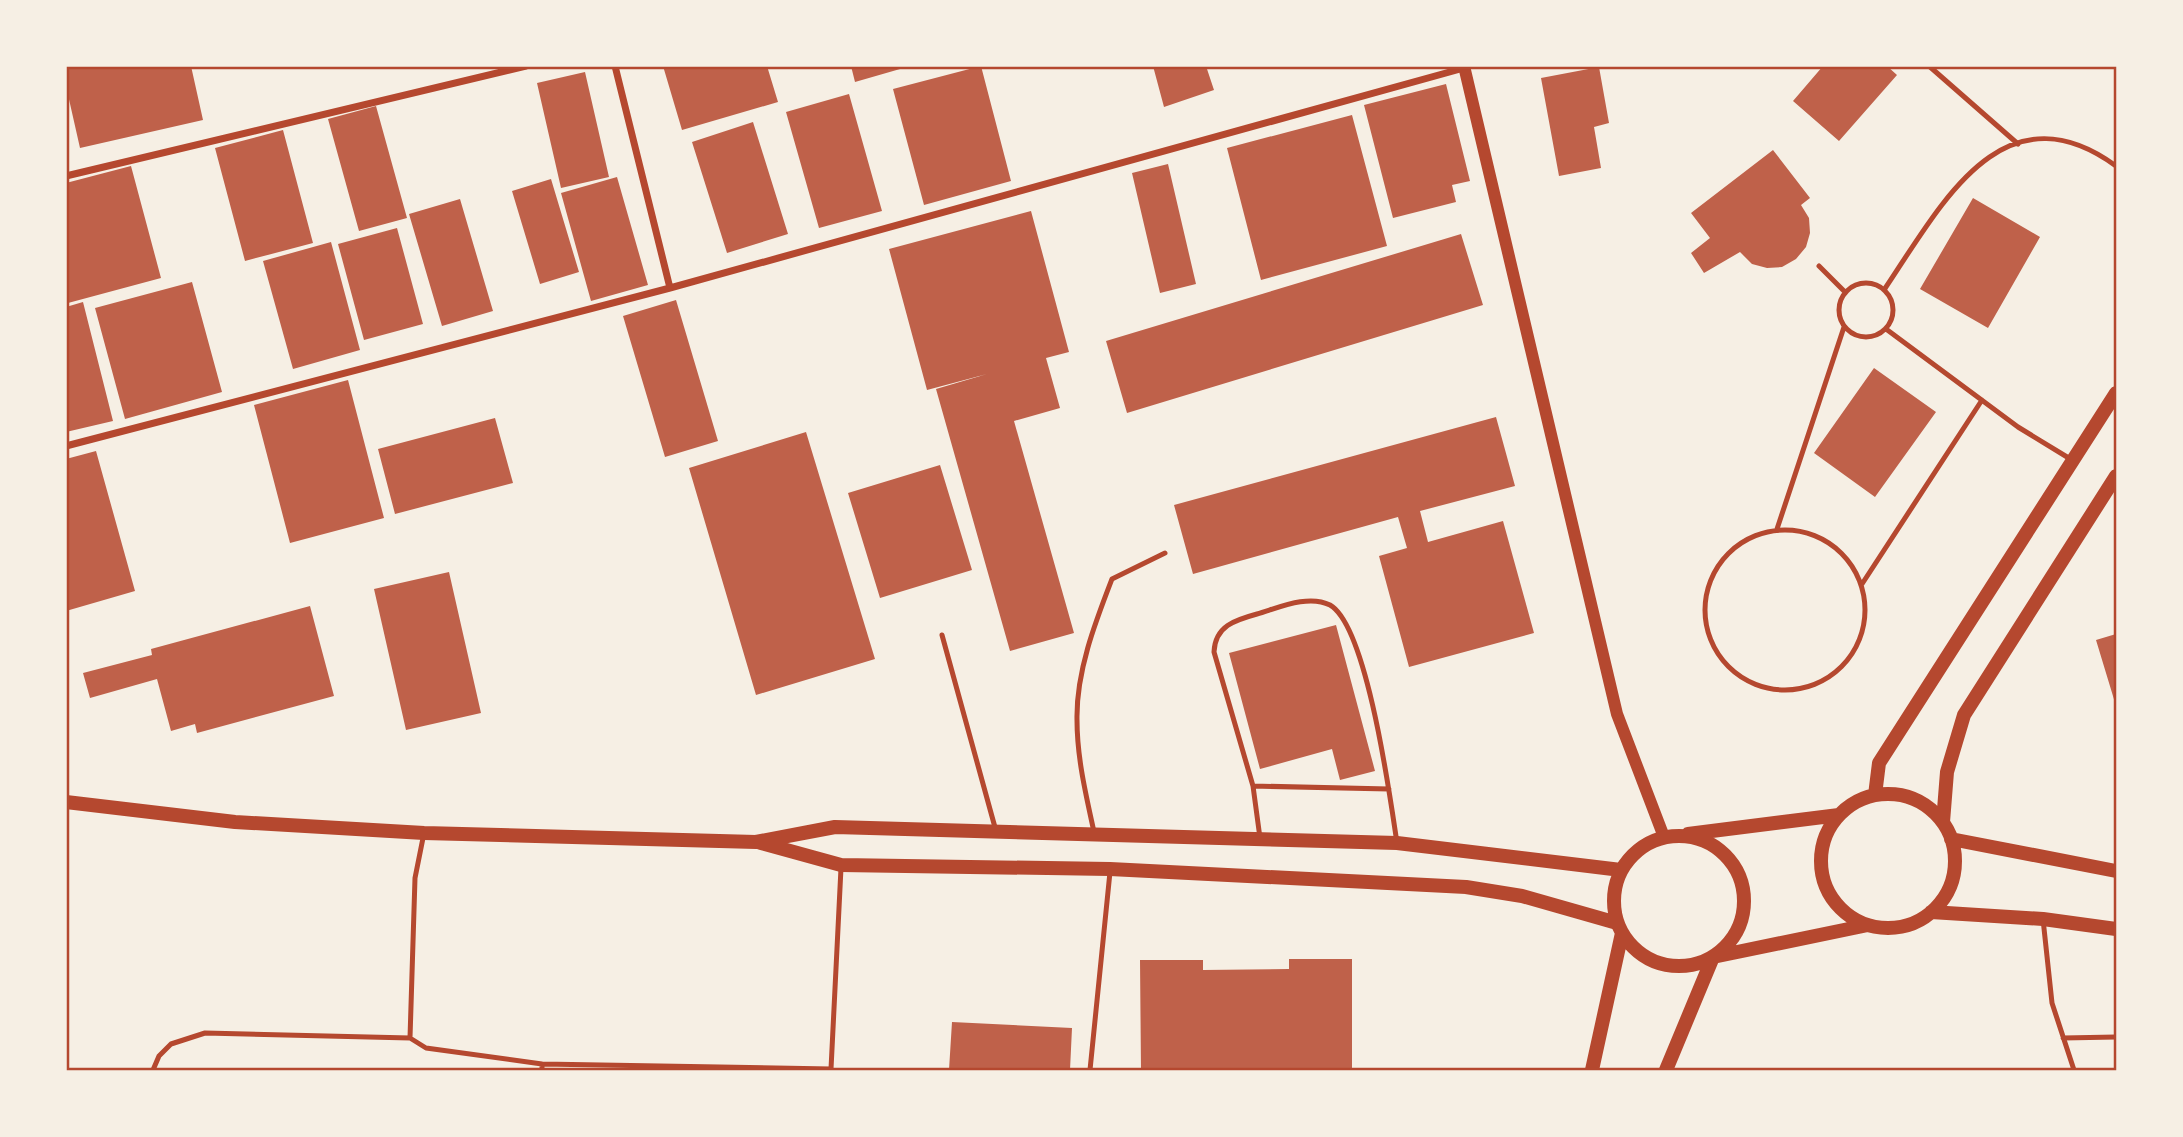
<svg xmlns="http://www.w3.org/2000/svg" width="2183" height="1137" font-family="Overpass,sans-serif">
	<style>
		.building { fill: #bf614a }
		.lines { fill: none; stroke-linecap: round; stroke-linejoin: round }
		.service { stroke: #b5482f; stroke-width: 5 }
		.minor { stroke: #b5482f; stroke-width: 7 }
		.tertiary { stroke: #b5482f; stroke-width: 12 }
		.secondary { stroke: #b5482f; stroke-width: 14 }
		.neatline { fill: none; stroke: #b5482f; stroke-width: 2.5 }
	</style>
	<rect width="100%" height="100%" fill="#f6efe4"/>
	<path class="building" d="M 66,66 L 191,66 L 203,120 L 80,148 L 66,86 Z
		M 663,66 L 767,66 L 778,102 L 682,130 Z
		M 851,66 L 907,66 L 907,67 L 855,82 Z
		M 981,66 L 1011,181 L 924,205 L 893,89 Z
		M 1153,66 L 1212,66 L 1207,69 L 1214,90 L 1164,107 Z
		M 1823,66 L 1887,66 L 1897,75 L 1839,141 L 1793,101 Z
		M 1599,67 L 1609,123 L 1594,127 L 1601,168 L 1559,176 L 1541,78 Z
		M 585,72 L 609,177 L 561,188 L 537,83 Z
		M 1446,84 L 1470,181 L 1452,185 L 1456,202 L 1393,218 L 1364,105 Z
		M 849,94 L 882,211 L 819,228 L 786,112 Z
		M 376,106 L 407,218 L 359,231 L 328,119 Z
		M 1352,115 L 1387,246 L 1261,280 L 1227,148 Z
		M 753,122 L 788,234 L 727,253 L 692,142 Z
		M 283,130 L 313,243 L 245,261 L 215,148 Z
		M 1773,150 L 1810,198 L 1801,205 L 1809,218 L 1810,233 L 1806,247 L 1796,259 L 1782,267 L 1767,268 L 1752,264 L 1740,252 L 1704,273 L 1691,253 L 1710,238 L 1691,213 Z
		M 1168,164 L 1196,284 L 1160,293 L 1132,173 Z
		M 131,166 L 161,278 L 68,303 L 66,183 Z
		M 617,177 L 648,285 L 591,301 L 561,193 Z
		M 551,179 L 579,272 L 540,284 L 512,191 Z
		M 1973,198 L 2040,237 L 1988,328 L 1920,289 Z
		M 460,199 L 493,311 L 442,326 L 409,214 Z
		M 1031,211 L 1069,352 L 1046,358 L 1060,408 L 1014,421 L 1074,633 L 1010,651 L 936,389 L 987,374 L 927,390 L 889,249 Z
		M 397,228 L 423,324 L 364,340 L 338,244 Z
		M 1461,234 L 1483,305 L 1127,413 L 1106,341 Z
		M 331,242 L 360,350 L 293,369 L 263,261 Z
		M 192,282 L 222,392 L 125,419 L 95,308 Z
		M 676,300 L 718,441 L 665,457 L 623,316 Z
		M 83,302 L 113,421 L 66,432 L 66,307 Z
		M 1874,368 L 1936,412 L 1875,497 L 1814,453 Z
		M 348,380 L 384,518 L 290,543 L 254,405 Z
		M 1496,417 L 1515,486 L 1420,511 L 1428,542 L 1503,521 L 1534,633 L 1409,667 L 1379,556 L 1407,548 L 1398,517 L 1193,574 L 1174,505 Z
		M 495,418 L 513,483 L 395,514 L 378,449 Z
		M 806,432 L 875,659 L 756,695 L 689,468 Z
		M 96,451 L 135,591 L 66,611 L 66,459 Z
		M 940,465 L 972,570 L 880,598 L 848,493 Z
		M 449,572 L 481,713 L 406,730 L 374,589 Z
		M 310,606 L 334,696 L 197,733 L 195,724 L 171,731 L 157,679 L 90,698 L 83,673 L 152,655 L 151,649 Z
		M 1336,625 L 1375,771 L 1340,780 L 1332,749 L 1260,769 L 1229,653 Z
		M 2116,634 L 2116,706 L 2096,640 Z
		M 1289,959 L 1352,959 L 1352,1070 L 1141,1070 L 1140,960 L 1203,960 L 1203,970 L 1289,969 Z
		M 952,1022 L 1072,1028 L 1070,1070 L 949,1070 Z"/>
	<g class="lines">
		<path class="service" d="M 1929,66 L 2018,144
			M 1819,266 L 1845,292
			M1839 310a27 27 0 1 1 54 0a27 27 0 1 1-54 0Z
			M 1884,290 C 1940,207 2002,83 2116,166
			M 1886,329 L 2018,427 L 2072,460
			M 1777,529 L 1844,327
			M1705 610a80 80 0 1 1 160 0a80 80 0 1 1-160 0Z
			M 1862,584 L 1982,400
			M 942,635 L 996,831
			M 1253,786 L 1389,789
			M 1094,832 C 1086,795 1077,758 1077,720 C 1076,672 1095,623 1112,579 L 1165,553
			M 1260,838 L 1253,786 L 1214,652 C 1215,626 1235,620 1257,614 C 1278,608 1308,594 1330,605 C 1367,626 1390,797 1397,843
			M 2043,919 L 2052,1003 L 2074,1070
			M 410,1038 L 415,878 L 424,833
			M 2063,1038 L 2116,1037
			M 542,1064 L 831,1069 L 841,868
			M 153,1070 L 159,1056 L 171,1044 L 205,1033 L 410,1038 L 426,1048 L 542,1064 L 542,1070
			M 1090,1070 L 1110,872"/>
		<path class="minor" d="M 615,66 L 670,288
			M 66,176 L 526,66
			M 66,446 L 670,288 L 1464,68"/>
		<path class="tertiary" d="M 1464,66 L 1617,714 L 1664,837"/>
		<path class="secondary" d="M1821 861a67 67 0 1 1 134 0a67 67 0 1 1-134 0Z
			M 1875,795 L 1879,763 L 2116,393
			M 66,802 L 235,822 L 424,833 L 756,842 L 835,827 L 1397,843 L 1621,870
			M 1943,822 L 1947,772 L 1964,715 L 2116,476
			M 1688,834 L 1839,815
			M1614 901a65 65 0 1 1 130 0a65 65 0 1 1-130 0Z
			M 1951,839 L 2116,871
			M 761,843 L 841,865 L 1110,869 L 1466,887 L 1522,896 L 1617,923
			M 1931,912 L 2043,919 L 2116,929
			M 1592,1070 L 1622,933
			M 1666,1070 L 1713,957 L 1868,925"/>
	</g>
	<rect width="2183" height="1137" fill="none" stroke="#f6efe4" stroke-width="136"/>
	<rect x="68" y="68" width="2047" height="1001" class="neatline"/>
</svg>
